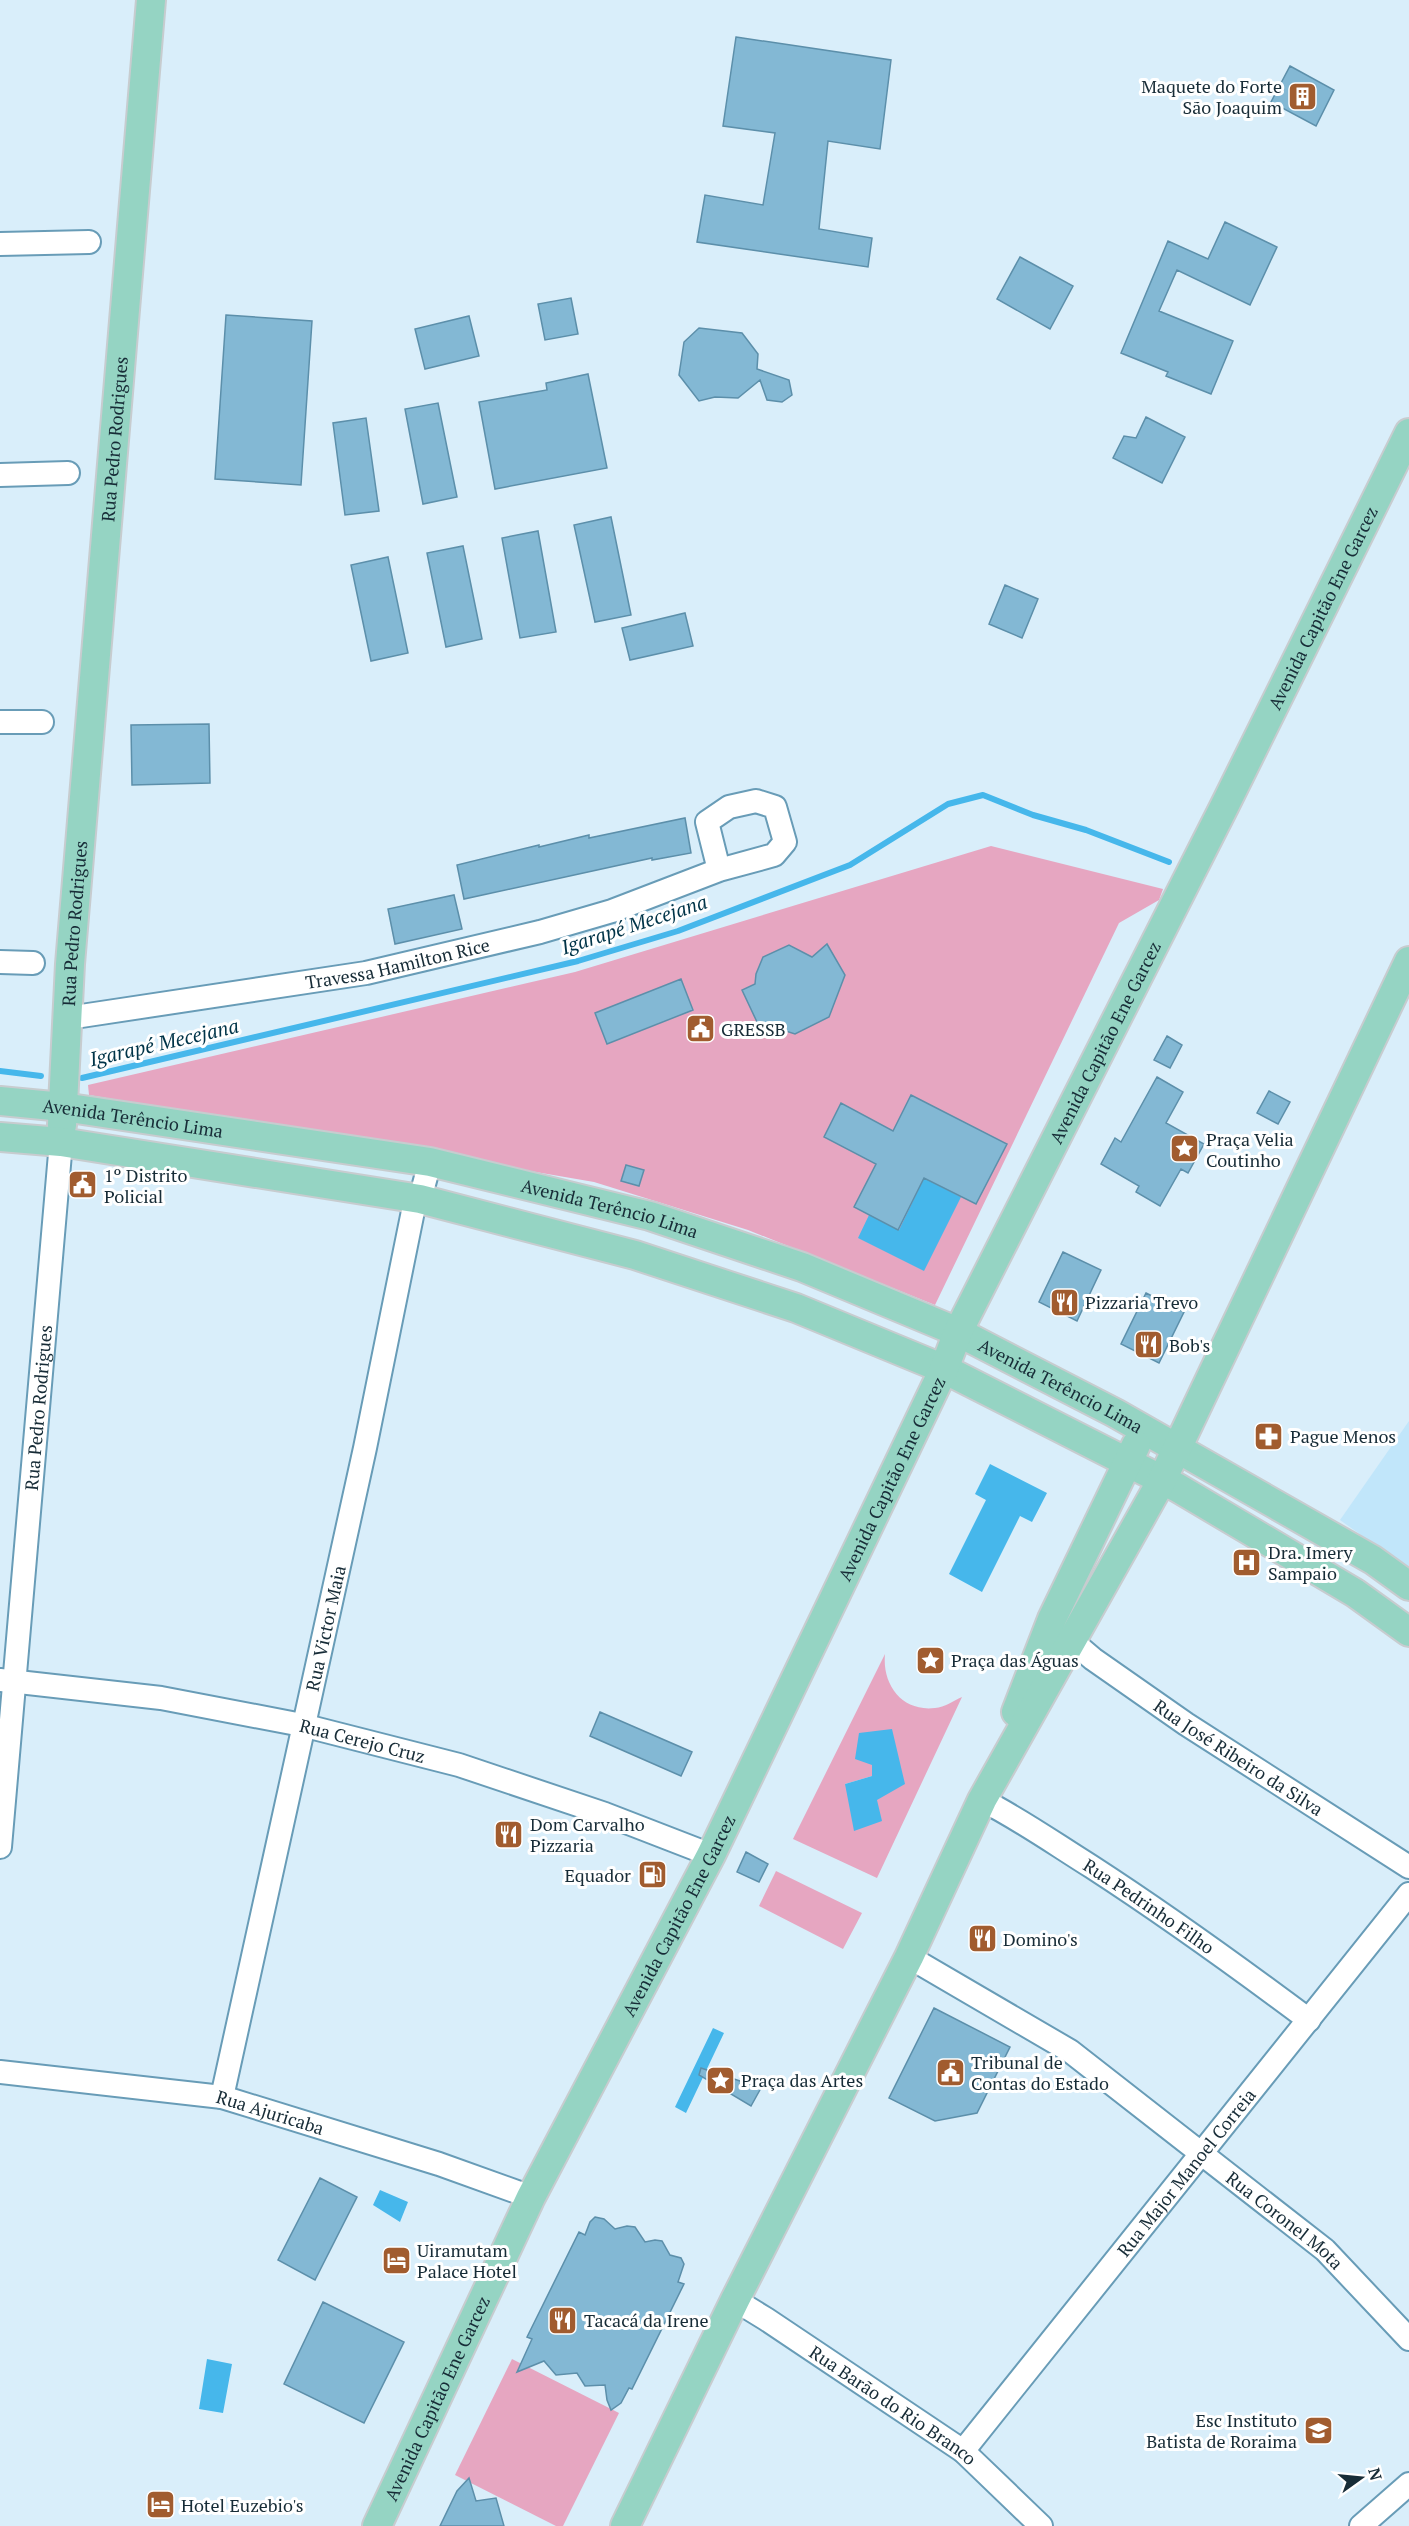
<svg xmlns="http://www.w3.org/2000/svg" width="1409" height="2526" font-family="'PT Serif',serif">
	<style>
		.built { fill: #c1e6fa }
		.green { fill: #e6a6c1; fill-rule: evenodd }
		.water { fill: #46b7eb }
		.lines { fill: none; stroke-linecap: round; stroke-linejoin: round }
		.stream { stroke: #46b7eb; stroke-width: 6 }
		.building { fill: #83b8d4; stroke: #5c8faa; stroke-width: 1.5 }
		.minor-casing { stroke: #689cb7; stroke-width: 26 }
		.major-casing { stroke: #c7cccf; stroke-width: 32 }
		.minor { stroke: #fff; stroke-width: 22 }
		.major { stroke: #95d4c3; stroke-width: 28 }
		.labels { text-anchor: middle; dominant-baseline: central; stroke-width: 6; stroke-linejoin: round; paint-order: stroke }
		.poi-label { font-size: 18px; fill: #172c37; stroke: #fff; text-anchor: start }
		.street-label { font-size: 18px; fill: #172c37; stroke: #fff }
		.water-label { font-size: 20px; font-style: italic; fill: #003448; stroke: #fff }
	</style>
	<rect width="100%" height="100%" fill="#d9eefa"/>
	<path class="built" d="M 1409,1421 L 1409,1569 L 1340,1520 Z"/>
	<path class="green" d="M 991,846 L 1163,889 L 1159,900 L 1119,923 L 935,1305 L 748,1230 L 594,1182 L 89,1095 L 88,1085 L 575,972 Z
		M 885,1654 C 882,1685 902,1712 935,1708 C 945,1707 953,1701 962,1697 L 877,1878 L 793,1839 ZM 873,1765 L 877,1800 L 845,1784 L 872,1776 Z
		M 776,1871 L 862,1913 L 843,1949 L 759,1906 Z
		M 512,2359 L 619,2413 L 563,2526 L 556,2526 L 455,2475 Z"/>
	<path class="water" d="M 924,1178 L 961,1197 L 924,1271 L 858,1238 L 869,1215 L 899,1230 Z
		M 990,1464 L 1047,1493 L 1032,1522 L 1020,1516 L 982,1592 L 949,1574 L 986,1500 L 975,1494 Z
		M 892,1729 L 905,1784 L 877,1800 L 882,1821 L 854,1831 L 845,1784 L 872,1776 L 872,1765 L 855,1759 L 859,1733 Z
		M 713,2028 L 724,2033 L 686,2113 L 675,2107 Z
		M 380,2190 L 408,2202 L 400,2222 L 373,2205 Z
		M 207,2359 L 232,2364 L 223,2413 L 199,2409 Z"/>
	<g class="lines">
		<path class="stream" d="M 0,1071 L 41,1076
			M 82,1078 L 578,961 L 678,931 L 850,865 L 948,804 L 983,795 L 1033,815 L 1086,830 L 1169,862"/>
	</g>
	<path class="building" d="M 736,37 L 891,60 L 880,149 L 828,141 L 819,229 L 872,238 L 868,267 L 697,242 L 705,195 L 763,205 L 775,133 L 723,126 Z
		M 1290,66 L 1334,90 L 1316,126 L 1271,102 Z
		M 1225,222 L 1277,247 L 1250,305 L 1177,270 L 1159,311 L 1233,341 L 1211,394 L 1166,376 L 1168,372 L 1121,353 L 1168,241 L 1208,259 Z
		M 1020,257 L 1073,286 L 1050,329 L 997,299 Z
		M 571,298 L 578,334 L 545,340 L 538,304 Z
		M 226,315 L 312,321 L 301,485 L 215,479 Z
		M 469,316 L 479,356 L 425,369 L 415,329 Z
		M 699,328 L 742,333 L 758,354 L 757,369 L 789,380 L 792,395 L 782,402 L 767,400 L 760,380 L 738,398 L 715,397 L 699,401 L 679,375 L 684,342 Z
		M 588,374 L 607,468 L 495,489 L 479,402 L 547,390 L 546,383 Z
		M 438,403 L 457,497 L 423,504 L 405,409 Z
		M 1146,417 L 1185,437 L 1162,483 L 1113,458 L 1124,436 L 1136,438 Z
		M 366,418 L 379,511 L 345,515 L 333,423 Z
		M 611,517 L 631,615 L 595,622 L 574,525 Z
		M 538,531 L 556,632 L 520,638 L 502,538 Z
		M 463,546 L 482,639 L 446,647 L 427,553 Z
		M 388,557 L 408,653 L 371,661 L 351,565 Z
		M 1005,585 L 1038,599 L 1022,638 L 989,624 Z
		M 685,613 L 693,646 L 630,660 L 622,628 Z
		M 209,724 L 210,783 L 132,785 L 131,725 Z
		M 685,818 L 691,853 L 652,860 L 652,858 L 464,899 L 457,865 L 539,845 L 539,847 L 589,835 L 589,838 Z
		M 454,895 L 462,929 L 395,944 L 388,909 Z
		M 827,944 L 845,975 L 829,1017 L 795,1034 L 757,1022 L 742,990 L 755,984 L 756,974 L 763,957 L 789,945 L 812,957 Z
		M 681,979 L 693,1010 L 607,1044 L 595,1013 Z
		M 1167,1036 L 1182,1045 L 1170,1068 L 1154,1060 Z
		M 1157,1077 L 1183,1092 L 1166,1123 L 1204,1144 L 1188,1173 L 1181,1169 L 1160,1206 L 1136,1192 L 1139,1186 L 1101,1164 L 1115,1138 L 1121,1142 Z
		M 1269,1091 L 1290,1102 L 1278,1124 L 1257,1113 Z
		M 911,1095 L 1007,1144 L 976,1204 L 924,1178 L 898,1230 L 854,1207 L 876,1164 L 824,1137 L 841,1103 L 893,1131 Z
		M 626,1165 L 644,1170 L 639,1186 L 621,1181 Z
		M 1063,1252 L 1101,1270 L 1077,1321 L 1039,1302 Z
		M 1146,1293 L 1184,1312 L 1159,1363 L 1121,1344 Z
		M 600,1712 L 692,1752 L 681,1776 L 590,1736 Z
		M 746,1852 L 768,1864 L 759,1882 L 737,1872 Z
		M 934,2008 L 1010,2047 L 977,2113 L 935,2121 L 889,2098 Z
		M 701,2068 L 761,2088 L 751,2106 L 699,2075 Z
		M 320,2178 L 357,2197 L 315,2280 L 278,2260 Z
		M 595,2217 L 604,2219 L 615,2229 L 627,2226 L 635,2227 L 645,2242 L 655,2240 L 662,2241 L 670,2255 L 681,2258 L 684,2264 L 678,2282 L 684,2284 L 632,2389 L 629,2388 L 621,2403 L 611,2410 L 607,2400 L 605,2385 L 585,2386 L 577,2373 L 556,2375 L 544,2361 L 517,2372 L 532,2339 L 527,2337 L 579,2232 L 585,2235 L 590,2222 Z
		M 323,2302 L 404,2342 L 364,2423 L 284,2384 Z
		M 469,2478 L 476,2501 L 496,2498 L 504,2526 L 440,2526 L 457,2491 Z"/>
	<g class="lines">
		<defs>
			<g id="minor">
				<path d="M 0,244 L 89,242"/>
				<path d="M 0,475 L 68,473"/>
				<path d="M 0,722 L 42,722"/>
				<path d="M 0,962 L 33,963"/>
				<path id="s1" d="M 68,1018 L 366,973 L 540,932 L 612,911 L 719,870 L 774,855 L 785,842 L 775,807 L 756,801 L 729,807 L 707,822 L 719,870"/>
				<path id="s2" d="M 1073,1642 L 1093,1659 L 1186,1724 L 1409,1867"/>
				<path id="s3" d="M 0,1680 L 161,1698 L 302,1725 L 459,1765 L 605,1814 L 711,1855"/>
				<path id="s4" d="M 982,1800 C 1020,1819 1055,1844 1092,1867 C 1166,1915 1238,1967 1309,2020"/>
				<path id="s5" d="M 0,1847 L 61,1142"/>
				<path id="s6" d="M 909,1957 L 1070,2051 L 1325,2250 L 1409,2339"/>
				<path id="s7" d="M 0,2072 L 222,2097 L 439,2164 L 531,2197"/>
				<path id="s8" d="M 222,2097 L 365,1448 L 413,1211 L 420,1199 L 430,1162"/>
				<path id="s9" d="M 735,2300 L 766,2319 L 963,2451 L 1041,2526"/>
				<path id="s10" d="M 963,2451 L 1409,1894"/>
				<path d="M 1361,2526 L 1409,2484"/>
			</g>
			<g id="major">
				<path id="s11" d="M 0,1101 L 63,1107 L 430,1162 L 650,1216 L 802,1267 L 958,1332 L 1115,1413 L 1373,1560 L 1409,1586"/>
				<path id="s12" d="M 62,1125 L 70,964 L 151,0"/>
				<path d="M 0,1137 L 61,1142 L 420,1199 L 635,1255 L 796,1308 L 944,1369 L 1178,1488 L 1355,1593 L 1409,1632"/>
				<path d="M 1016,1712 L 1052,1619 L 1136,1445"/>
				<path id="s13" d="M 377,2526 L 531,2197 L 711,1855 L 944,1369 L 958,1332 L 1225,805 L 1409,433"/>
				<path d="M 625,2526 L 735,2300 L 909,1957 L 982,1800 L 1162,1480 L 1409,961"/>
			</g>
		</defs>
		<use href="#minor" class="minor-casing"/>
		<use href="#major" class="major-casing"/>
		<use href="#minor" class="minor"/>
		<use href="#major" class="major"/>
	</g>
	<defs>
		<symbol id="building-square" viewBox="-11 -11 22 22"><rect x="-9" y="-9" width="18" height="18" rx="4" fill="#a15c2f" stroke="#fff"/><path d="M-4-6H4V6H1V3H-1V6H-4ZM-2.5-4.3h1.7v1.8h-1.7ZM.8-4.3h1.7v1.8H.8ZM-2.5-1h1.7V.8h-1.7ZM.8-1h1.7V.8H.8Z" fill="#fff"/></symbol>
		<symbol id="civic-square" viewBox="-11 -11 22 22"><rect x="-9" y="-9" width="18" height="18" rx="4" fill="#a15c2f" stroke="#fff"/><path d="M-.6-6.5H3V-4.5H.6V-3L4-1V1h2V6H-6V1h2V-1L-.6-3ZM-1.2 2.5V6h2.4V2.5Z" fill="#fff"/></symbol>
		<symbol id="sight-square" viewBox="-11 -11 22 22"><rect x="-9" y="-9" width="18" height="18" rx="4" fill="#a15c2f" stroke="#fff"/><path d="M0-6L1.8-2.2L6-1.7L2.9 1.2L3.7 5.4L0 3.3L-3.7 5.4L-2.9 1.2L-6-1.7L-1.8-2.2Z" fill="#fff"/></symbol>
		<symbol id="restaurant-square" viewBox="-11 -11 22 22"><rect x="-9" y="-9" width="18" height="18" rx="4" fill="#a15c2f" stroke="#fff"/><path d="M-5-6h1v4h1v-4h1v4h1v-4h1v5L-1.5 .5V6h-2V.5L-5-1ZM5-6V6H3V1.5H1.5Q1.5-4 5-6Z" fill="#fff"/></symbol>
		<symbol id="pharmacy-square" viewBox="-11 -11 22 22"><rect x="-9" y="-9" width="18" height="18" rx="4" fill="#a15c2f" stroke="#fff"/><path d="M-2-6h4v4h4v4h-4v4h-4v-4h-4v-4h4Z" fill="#fff"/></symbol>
		<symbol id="hospital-square" viewBox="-11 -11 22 22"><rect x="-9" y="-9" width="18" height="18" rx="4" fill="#a15c2f" stroke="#fff"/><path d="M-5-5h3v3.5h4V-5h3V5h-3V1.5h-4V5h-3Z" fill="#fff"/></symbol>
		<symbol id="fuel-square" viewBox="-11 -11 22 22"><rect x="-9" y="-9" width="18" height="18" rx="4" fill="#a15c2f" stroke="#fff"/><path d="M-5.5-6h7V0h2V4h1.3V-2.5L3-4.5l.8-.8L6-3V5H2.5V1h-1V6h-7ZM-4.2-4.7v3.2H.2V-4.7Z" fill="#fff"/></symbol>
		<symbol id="hotel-square" viewBox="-11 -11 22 22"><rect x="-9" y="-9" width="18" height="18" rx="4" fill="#a15c2f" stroke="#fff"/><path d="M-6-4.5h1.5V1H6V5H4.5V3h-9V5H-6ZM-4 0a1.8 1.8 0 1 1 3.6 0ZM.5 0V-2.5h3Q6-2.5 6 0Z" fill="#fff"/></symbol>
		<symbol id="school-square" viewBox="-11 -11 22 22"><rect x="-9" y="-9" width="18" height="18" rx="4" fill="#a15c2f" stroke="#fff"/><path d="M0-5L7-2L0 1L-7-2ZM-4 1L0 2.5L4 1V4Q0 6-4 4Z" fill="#fff"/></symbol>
	</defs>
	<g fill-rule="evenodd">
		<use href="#building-square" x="1286" y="80" width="33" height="33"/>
		<use href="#civic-square" x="684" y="1012" width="33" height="33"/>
		<use href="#sight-square" x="1168" y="1132" width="33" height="33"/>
		<use href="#civic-square" x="66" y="1168" width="33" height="33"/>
		<use href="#restaurant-square" x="1048" y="1286" width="33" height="33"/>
		<use href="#restaurant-square" x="1132" y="1328" width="33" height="33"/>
		<use href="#pharmacy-square" x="1252" y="1420" width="33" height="33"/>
		<use href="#hospital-square" x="1230" y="1546" width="33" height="33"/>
		<use href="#sight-square" x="914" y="1644" width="33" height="33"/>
		<use href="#restaurant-square" x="492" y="1818" width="33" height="33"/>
		<use href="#fuel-square" x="636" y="1858" width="33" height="33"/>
		<use href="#restaurant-square" x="966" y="1922" width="33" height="33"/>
		<use href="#civic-square" x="934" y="2056" width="33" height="33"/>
		<use href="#sight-square" x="704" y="2064" width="33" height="33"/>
		<use href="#hotel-square" x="380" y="2244" width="33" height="33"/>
		<use href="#restaurant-square" x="546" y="2304" width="33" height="33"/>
		<use href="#school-square" x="1302" y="2414" width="33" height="33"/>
		<use href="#hotel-square" x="144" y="2488" width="33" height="33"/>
	</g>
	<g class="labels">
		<g class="poi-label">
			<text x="1282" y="86" text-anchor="end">Maquete do Forte<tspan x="1282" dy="21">São Joaquim</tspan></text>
			<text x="721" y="1029">GRESSB</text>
			<text x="1206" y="1139">Praça Velia<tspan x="1206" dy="21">Coutinho</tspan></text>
			<text x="104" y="1175">1º Distrito<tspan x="104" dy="21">Policial</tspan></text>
			<text x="1085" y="1302">Pizzaria Trevo</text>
			<text x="1169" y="1345">Bob's</text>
			<text x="1290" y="1436">Pague Menos</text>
			<text x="1268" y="1552">Dra. Imery<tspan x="1268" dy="21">Sampaio</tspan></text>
			<text x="951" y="1660">Praça das Águas</text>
			<text x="530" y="1824">Dom Carvalho<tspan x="530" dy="21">Pizzaria</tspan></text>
			<text x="631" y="1875" text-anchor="end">Equador</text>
			<text x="1003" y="1939">Domino's</text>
			<text x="971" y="2062">Tribunal de<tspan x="971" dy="21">Contas do Estado</tspan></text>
			<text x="741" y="2080">Praça das Artes</text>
			<text x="417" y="2250">Uiramutam<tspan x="417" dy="21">Palace Hotel</tspan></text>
			<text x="584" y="2320">Tacacá da Irene</text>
			<text x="1297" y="2420" text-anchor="end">Esc Instituto<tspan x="1297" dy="21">Batista de Roraima</tspan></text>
			<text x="181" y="2505">Hotel Euzebio's</text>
		</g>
		<g class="street-label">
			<text stroke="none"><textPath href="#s12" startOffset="688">Rua Pedro Rodrigues</textPath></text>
			<text stroke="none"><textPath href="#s13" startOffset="2139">Avenida Capitão Ene Garcez</textPath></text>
			<text stroke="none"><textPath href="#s12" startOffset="202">Rua Pedro Rodrigues</textPath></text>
			<text stroke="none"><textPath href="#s1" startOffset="334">Travessa Hamilton Rice</textPath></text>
			<text stroke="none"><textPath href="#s13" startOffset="1653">Avenida Capitão Ene Garcez</textPath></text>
			<text stroke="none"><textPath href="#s11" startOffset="134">Avenida Terêncio Lima</textPath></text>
			<text stroke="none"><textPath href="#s11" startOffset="620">Avenida Terêncio Lima</textPath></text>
			<text stroke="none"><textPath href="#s11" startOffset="1106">Avenida Terêncio Lima</textPath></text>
			<text stroke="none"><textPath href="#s5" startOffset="441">Rua Pedro Rodrigues</textPath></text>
			<text stroke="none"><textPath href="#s13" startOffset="1167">Avenida Capitão Ene Garcez</textPath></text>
			<text stroke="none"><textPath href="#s8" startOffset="480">Rua Victor Maia</textPath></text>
			<text stroke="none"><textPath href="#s3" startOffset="368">Rua Cerejo Cruz</textPath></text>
			<text stroke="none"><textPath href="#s2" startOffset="202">Rua José Ribeiro da Silva</textPath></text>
			<text stroke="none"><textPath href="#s4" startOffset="198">Rua Pedrinho Filho</textPath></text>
			<text stroke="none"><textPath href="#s13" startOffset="681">Avenida Capitão Ene Garcez</textPath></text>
			<text stroke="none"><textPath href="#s7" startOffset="274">Rua Ajuricaba</textPath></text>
			<text stroke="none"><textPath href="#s10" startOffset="357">Rua Major Manoel Correia</textPath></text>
			<text stroke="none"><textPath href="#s6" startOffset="460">Rua Coronel Mota</textPath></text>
			<text stroke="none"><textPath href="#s13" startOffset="141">Avenida Capitão Ene Garcez</textPath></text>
			<text stroke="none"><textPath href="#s9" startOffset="190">Rua Barão do Rio Branco</textPath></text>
		</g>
		<g class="water-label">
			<text transform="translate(634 924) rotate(-18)">Igarapé Mecejana</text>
			<text transform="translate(164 1042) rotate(-13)">Igarapé Mecejana</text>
		</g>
	</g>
	<g transform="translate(1361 2478) rotate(75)" stroke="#ffffff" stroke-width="4.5" paint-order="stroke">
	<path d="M0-4.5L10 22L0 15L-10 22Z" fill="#172c37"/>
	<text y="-9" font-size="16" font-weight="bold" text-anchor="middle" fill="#172c37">N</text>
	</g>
</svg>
